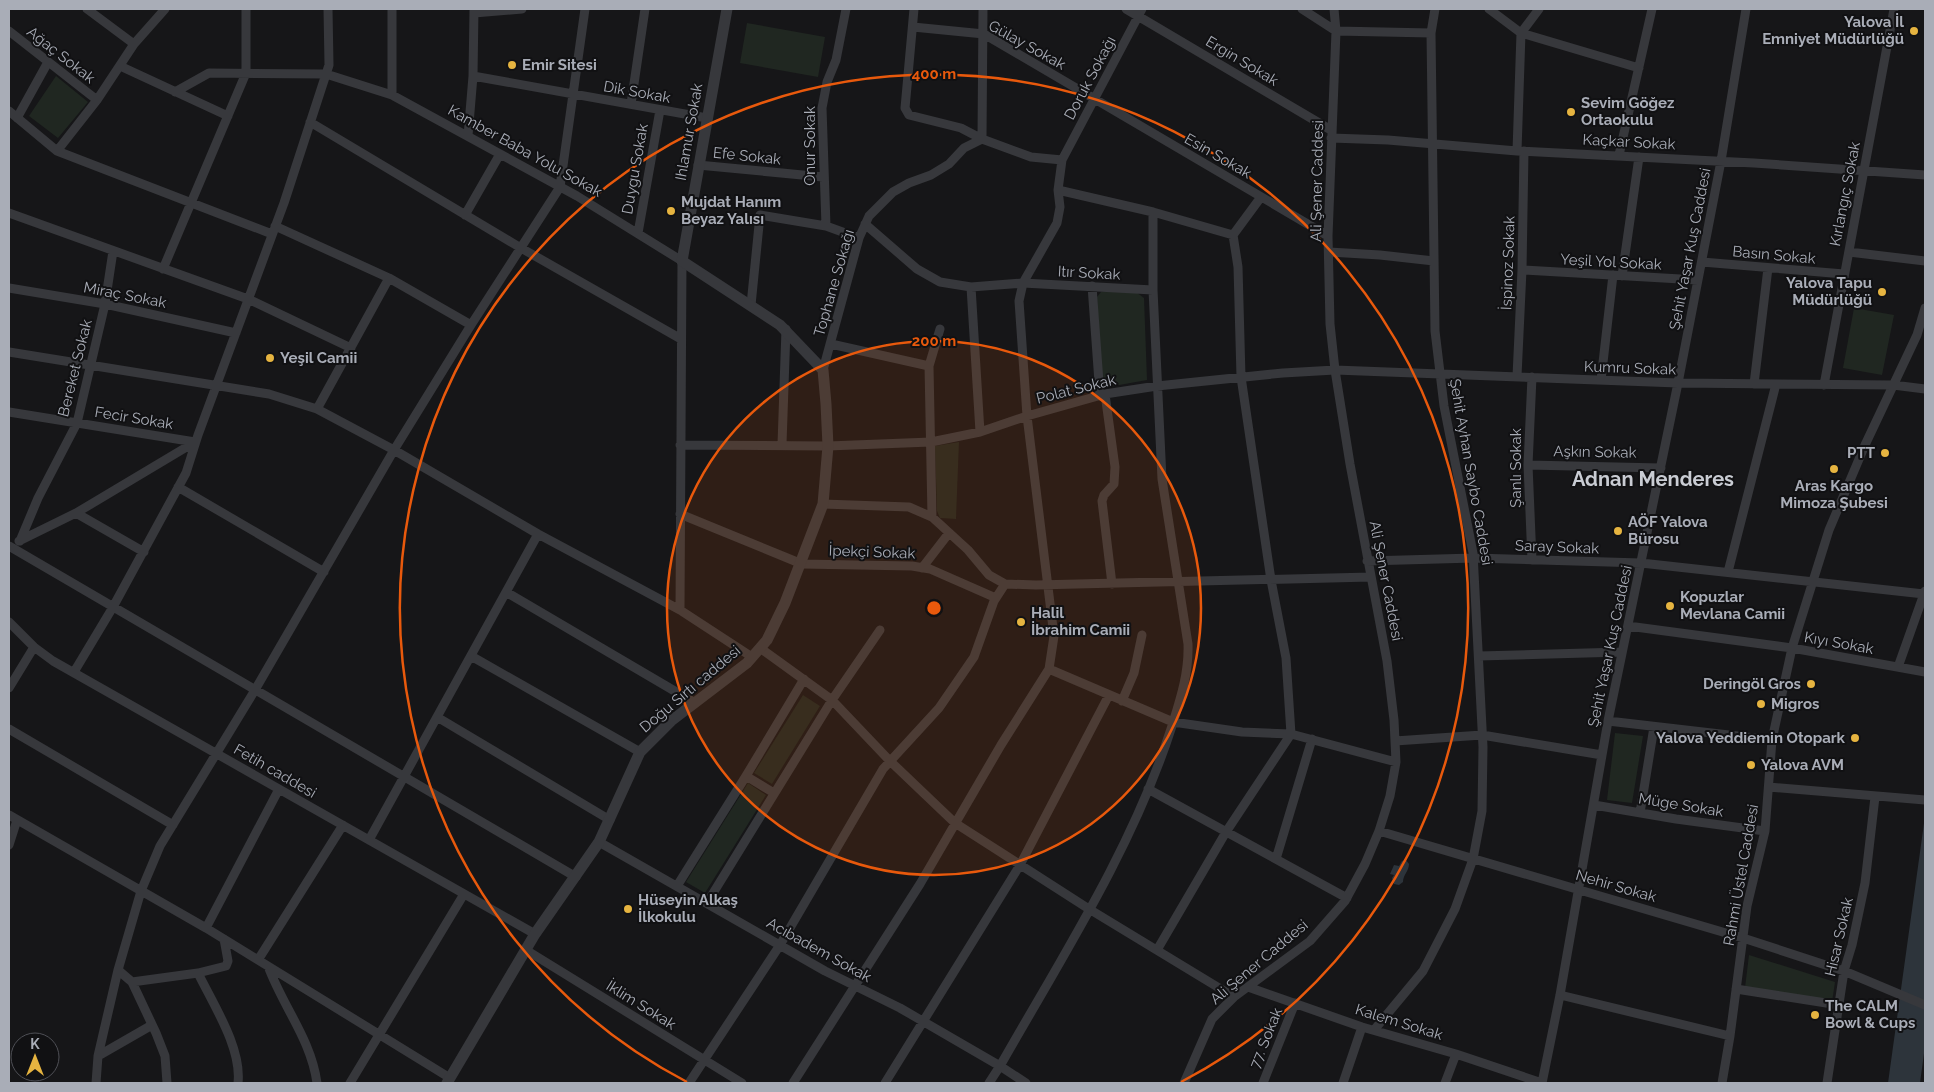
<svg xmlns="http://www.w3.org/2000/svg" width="1934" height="1092" font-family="Raleway,sans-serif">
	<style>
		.green { fill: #202721 }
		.water { fill: #2d343b }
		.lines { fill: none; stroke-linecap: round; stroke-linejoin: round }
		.minor { stroke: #37383c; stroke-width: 9 }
		.tertiary { stroke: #37383c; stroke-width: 11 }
		.ring { fill: none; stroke: #e8590c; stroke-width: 2.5 }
		.poi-dot { fill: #e6b440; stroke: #111113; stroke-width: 2 }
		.labels { text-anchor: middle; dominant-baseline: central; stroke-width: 4; stroke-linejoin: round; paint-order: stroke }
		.poi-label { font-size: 15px; font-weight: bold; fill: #a9adb7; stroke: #111113; text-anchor: start }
		.street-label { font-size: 15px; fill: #a9adb7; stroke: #111113 }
		.district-label { font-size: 20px; font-weight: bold; fill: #c9ccd3; stroke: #111113 }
		.centre { fill: #e8590c; stroke: #111113; stroke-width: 2.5 }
		.ring-label { font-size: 15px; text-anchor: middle; font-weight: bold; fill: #e8590c; stroke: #111113; stroke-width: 4; stroke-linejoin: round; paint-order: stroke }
	</style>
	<rect width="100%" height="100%" fill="#161618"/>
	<path class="green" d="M 747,23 L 825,37 L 818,77 L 740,63 Z
		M 56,76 L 88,102 L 58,138 L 29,116 Z
		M 1101,292 L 1136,292 L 1144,298 L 1147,380 L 1108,387 L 1104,387 L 1102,384 L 1097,297 Z
		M 1854,308 L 1894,315 L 1882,375 L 1843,368 Z
		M 959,442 L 956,519 L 940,518 L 937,511 L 935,446 Z
		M 803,695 L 820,706 L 772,784 L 754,773 Z
		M 1615,733 L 1643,736 L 1632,803 L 1607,800 Z
		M 748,783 L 766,795 L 705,893 L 686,882 Z
		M 1749,955 L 1835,982 L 1832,1002 L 1745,988 Z"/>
	<path class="water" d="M 1925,816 L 1925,1046 L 1920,1083 L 1888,1083 Z
		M 1406,860 L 1409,864 C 1409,871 1403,875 1403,882 L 1399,885 L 1394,884 L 1392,878 L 1394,875 L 1390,874 L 1394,865 L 1399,866 L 1402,861 Z"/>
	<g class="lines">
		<path class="minor" d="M 87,9 L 134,44
			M 914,9 L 905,108 L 909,115 L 961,128 L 982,139 L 983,9
			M 1126,9 L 1331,130
			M 1302,9 L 1336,31 L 1431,33
			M 1489,9 L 1521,33 L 1639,68
			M 474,13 L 522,9
			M 913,27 L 984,34 L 1328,236
			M 9,31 L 97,100
			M 120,66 L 228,116
			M 473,76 L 707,118
			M 175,92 L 209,73 L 326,74 L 392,95 L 577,196 L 682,261 L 680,610
			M 392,95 L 392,9
			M 631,104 L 645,9
			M 9,111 L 57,151 L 272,234
			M 17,118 L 48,62
			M 310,122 L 521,248 L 681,339
			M 468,136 L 473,76 L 474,9
			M 1331,138 L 1388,140 L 1517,151 L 1754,163 L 1925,175
			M 57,151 L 97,100 L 134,44 L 165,9
			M 1517,151 L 1521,33 L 1539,9
			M 1619,155 L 1652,9
			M 698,165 L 823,177
			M 1058,190 L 1153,212 L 1233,235
			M 9,213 L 248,299 L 351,348
			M 465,215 L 500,154
			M 865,224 L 917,269 L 940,282 L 971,287 L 1023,283 L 1153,290
			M 275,226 L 389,278 L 471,325
			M 826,226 L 822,108 L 827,82 L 836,60 L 846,9
			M 638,233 L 660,110
			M 1329,252 L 1380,255 L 1434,261
			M 1849,252 L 1925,261
			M 1702,262 L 1844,274
			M 163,269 L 246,73 L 246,9
			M 1522,270 L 1698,280
			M 1622,276 L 1639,157
			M 1092,286 L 1100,396
			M 971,287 L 980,432
			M 9,288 L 105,304 L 236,333
			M 751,305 L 760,215 L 826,226 L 859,238
			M 831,344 L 929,366
			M 9,352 L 269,394 L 317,409 L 394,450 L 538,534 L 680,610 L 752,657
			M 823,370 L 859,238 L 869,216 L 893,192 L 909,183 L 931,175 L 949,164 L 964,148 L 982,139 L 1031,157 L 1062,160
			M 1517,376 L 1522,270 L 1524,151
			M 1601,380 L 1613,275
			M 1754,384 L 1768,268
			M 1824,385 L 1894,9
			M 1105,394 L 1115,467 L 1114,484 L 1104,495 L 1102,501 L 1112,584
			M 317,409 L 389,278
			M 9,412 L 195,442
			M 782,444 L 786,329
			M 680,445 L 828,446 L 931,442 L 980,432 L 1027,416 L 1105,394 L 1157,386 L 1283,373 L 1335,370 L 1678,383 L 1893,385 L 1925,389
			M 1528,465 L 1661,468
			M 178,487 L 324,572
			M 823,504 L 909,507 L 932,517 L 968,550 L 989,575 L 1005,584 L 1036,585 L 1371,577
			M 76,513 L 144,552
			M 680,514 L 802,564 L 912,566 L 930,569 L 996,598
			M 932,517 L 929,366 L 940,329
			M 19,541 L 76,513 L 195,442
			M 20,541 L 38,498 L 77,423 L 105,304 L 113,251
			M 9,546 L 576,877
			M 1532,560 L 1528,465 L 1532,377
			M 1367,561 L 1474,558 L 1641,563 L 1924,594
			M 922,568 L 949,533
			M 1728,572 L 1776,384
			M 506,592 L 695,703
			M 9,622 L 34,647 L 53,661 L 535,934
			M 1628,626 L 1792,648 L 1925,672
			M 760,648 L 832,700 L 890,761 L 955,823 L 1089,909 L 1234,997
			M 471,656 L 640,752
			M 1479,656 L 1622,652
			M 1898,667 L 1925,591
			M 1049,669 L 1173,722 L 1242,732 L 1291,734 L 1396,762
			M 74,672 L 113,607 L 186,473 L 198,435 L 284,203 L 329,65 L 328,9
			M 9,688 L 34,647
			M 1122,701 L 1134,673 L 1142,635
			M 437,717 L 610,820
			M 1608,721 L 1772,740
			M 9,729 L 173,825
			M 1395,741 L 1482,735 L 1602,755
			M 746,776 L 774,793
			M 1769,787 L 1925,800
			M 1148,789 L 1347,898
			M 1594,805 L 1676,819 L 1765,831
			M 1640,813 L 1654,727
			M 9,815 L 206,928 L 450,1078
			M 1379,831 L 1743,938 L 1844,971 L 1925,1005
			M 369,840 L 538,534
			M 599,842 L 825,971 L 900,1008 L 1000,1066 L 1026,1083
			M 9,845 L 17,820
			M 1276,859 L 1312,739
			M 677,886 L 746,776 L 804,679
			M 707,903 L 832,700 L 880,630
			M 206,928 L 279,789
			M 526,950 L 742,1083
			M 1157,950 L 1226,832 L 1291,734 L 1286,658 L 1271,580 L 1241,377 L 1238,267 L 1233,235 L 1261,197
			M 258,960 L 343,825
			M 268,966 C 283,1007 311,1039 317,1083
			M 118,970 L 132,982 L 156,1033 L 165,1056 L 167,1083
			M 198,973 C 213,1004 242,1048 238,1083
			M 132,982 L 198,973 L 226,966 L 228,961 L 224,939
			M 1248,987 L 1362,1027 L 1456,1054 L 1542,1083
			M 1736,989 L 1839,1005
			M 1560,995 L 1730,1036
			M 1374,1030 L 1423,971 L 1455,909 L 1473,859 L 1482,811 L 1483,747 L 1473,553 L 1444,406 L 1435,331 L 1431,33 L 1435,9
			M 98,1056 L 152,1025
			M 96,1083 L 98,1056 L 118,970 L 141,891 L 160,846 L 255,690 L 394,450 L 471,325 L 560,187 L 585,9
			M 350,1083 L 464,894
			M 689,1083 L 780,945 L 883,769 L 939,708 L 974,657 L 994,601 L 1005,584
			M 793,1083 L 920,884 L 1001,745 L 1049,669 L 1054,636 L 1027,416 L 1019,301 L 1023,283 L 1057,223 L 1060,207 L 1058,190 L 1062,160 L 1142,9
			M 885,1083 L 1020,865 L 1109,695
			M 989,1083 L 1000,1066 C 1062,957 1132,849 1171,729 C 1180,700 1189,674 1188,644 L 1162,479 L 1153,290 L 1153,212
			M 1184,1083 L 1212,1019 L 1234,997 L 1310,941 L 1345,901 L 1365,864 L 1379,831 L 1390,796 L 1396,762 L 1394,720 L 1387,661 L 1350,464 L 1335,370 L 1330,324 L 1328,236 L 1336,31 L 1334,9
			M 1263,1083 L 1295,1003
			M 1343,1083 L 1362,1027
			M 1445,1083 L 1456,1054
			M 1542,1083 L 1560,995 L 1608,721 L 1678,383 L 1721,161 L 1746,9
			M 1722,1083 L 1730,1036 L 1747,906 L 1765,831 L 1772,740 L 1792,648 L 1829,530 L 1865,445 L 1917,335 L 1925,308
			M 1827,1083 L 1844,971 L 1852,945 L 1865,883 L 1875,797"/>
		<path class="tertiary" d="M 447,1083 L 535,934 L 599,842 L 640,752 L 671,721 L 747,663 L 767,640 L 785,603 L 823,504 L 828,446 L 826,404 L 823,370 L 780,325 L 682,261 L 727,9"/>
	</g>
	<circle cx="934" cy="608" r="267" fill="#e8590c" fill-opacity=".12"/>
	<g class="ring">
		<circle cx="934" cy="608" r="267"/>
		<path d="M687 1082A534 534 0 1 1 1181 1082"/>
	</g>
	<g class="poi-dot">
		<circle cx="1914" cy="31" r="5"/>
		<circle cx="512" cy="65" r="5"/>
		<circle cx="1571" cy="112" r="5"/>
		<circle cx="671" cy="211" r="5"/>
		<circle cx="1882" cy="292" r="5"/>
		<circle cx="270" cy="358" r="5"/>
		<circle cx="1885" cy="453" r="5"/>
		<circle cx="1834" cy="469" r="5"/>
		<circle cx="1618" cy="531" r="5"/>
		<circle cx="1670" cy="606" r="5"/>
		<circle cx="1021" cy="622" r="5"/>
		<circle cx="1811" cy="684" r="5"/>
		<circle cx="1761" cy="704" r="5"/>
		<circle cx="1855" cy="738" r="5"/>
		<circle cx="1751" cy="765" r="5"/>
		<circle cx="628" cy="909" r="5"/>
		<circle cx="1815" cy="1015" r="5"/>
	</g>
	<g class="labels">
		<g class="poi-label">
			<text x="1904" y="22" text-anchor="end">Yalova İl<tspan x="1904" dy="17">Emniyet Müdürlüğü</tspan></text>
			<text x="522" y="65">Emir Sitesi</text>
			<text x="1581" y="103">Sevim Göğez<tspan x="1581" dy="17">Ortaokulu</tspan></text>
			<text x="681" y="202">Mujdat Hanım<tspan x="681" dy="17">Beyaz Yalısı</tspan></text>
			<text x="1872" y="283" text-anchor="end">Yalova Tapu<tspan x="1872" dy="17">Müdürlüğü</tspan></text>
			<text x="280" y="358">Yeşil Camii</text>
			<text x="1875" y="453" text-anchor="end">PTT</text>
			<text x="1834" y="486" text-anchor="middle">Aras Kargo<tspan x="1834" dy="17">Mimoza Şubesi</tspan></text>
			<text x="1628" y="522">AÖF Yalova<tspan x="1628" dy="17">Bürosu</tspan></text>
			<text x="1680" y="597">Kopuzlar<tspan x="1680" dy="17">Mevlana Camii</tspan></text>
			<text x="1031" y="613">Halil<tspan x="1031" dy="17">İbrahim Camii</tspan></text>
			<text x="1801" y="684" text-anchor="end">Deringöl Gros</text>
			<text x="1771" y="704">Migros</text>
			<text x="1845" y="738" text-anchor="end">Yalova Yeddiemin Otopark</text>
			<text x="1761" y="765">Yalova AVM</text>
			<text x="638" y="900">Hüseyin Alkaş<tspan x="638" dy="17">İlkokulu</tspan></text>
			<text x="1825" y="1006">The CALM<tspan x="1825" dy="17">Bowl &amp; Cups</tspan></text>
		</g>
		<g class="street-label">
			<text transform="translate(1027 45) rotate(29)">Gülay Sokak</text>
			<text transform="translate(61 55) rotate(38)">Ağaç Sokak</text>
			<text transform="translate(1242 61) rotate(31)">Ergin Sokak</text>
			<text transform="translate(1090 78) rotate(-62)">Doruk Sokağı</text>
			<text transform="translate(637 92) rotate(10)">Dik Sokak</text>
			<text transform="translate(689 132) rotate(-80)">Ihlamur Sokak</text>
			<text transform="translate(1629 142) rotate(3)">Kaçkar Sokak</text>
			<text transform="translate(810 146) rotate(-90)">Onur Sokak</text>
			<text transform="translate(525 151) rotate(29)">Kamber Baba Yolu Sokak</text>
			<text transform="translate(747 156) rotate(6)">Efe Sokak</text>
			<text transform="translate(1218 156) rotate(30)">Esin Sokak</text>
			<text transform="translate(635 169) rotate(-80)">Duygu Sokak</text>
			<text transform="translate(1317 181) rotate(-89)">Ali Şener Caddesi</text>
			<text transform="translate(1845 194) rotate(-79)">Kırlangıç Sokak</text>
			<text transform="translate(1690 249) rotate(-79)">Şehit Yaşar Kuş Caddesi</text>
			<text transform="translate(1774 255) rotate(5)">Basın Sokak</text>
			<text transform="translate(1611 262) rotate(3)">Yeşil Yol Sokak</text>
			<text transform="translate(1508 263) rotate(-88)">İspinoz Sokak</text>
			<text transform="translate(1089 273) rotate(3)">Itır Sokak</text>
			<text transform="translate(834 283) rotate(-74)">Tophane Sokağı</text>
			<text transform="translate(125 295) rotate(11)">Miraç Sokak</text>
			<text transform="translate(75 368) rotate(-76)">Bereket Sokak</text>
			<text transform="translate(1630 368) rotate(2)">Kumru Sokak</text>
			<text transform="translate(1076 389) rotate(-14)">Polat Sokak</text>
			<text transform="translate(134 418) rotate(9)">Fecir Sokak</text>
			<text transform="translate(1595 452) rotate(1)">Aşkın Sokak</text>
			<text transform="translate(1516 468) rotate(-90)">Şanlı Sokak</text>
			<text transform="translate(1471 472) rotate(80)">Şehit Ayhan Saybo Caddesi</text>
			<text transform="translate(1557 547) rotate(2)">Saray Sokak</text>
			<text transform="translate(872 552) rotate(2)">İpekçi Sokak</text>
			<text transform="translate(1386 581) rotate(79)">Ali Şener Caddesi</text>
			<text transform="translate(1839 643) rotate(10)">Kıyı Sokak</text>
			<text transform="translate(1610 646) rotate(-78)">Şehit Yaşar Kuş Caddesi</text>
			<text transform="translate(690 689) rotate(-40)">Doğu Sırtı caddesi</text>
			<text transform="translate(275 771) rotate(30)">Fetih caddesi</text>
			<text transform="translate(1681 805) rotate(9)">Müge Sokak</text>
			<text transform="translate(1741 875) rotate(-80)">Rahmi Üstel Caddesi</text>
			<text transform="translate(1616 886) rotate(16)">Nehir Sokak</text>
			<text transform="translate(1839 937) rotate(-77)">Hisar Sokak</text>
			<text transform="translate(819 950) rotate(29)">Acıbadem Sokak</text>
			<text transform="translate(1259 962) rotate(-40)">Ali Şener Caddesi</text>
			<text transform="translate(641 1005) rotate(32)">İklim Sokak</text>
			<text transform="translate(1399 1022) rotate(17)">Kalem Sokak</text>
			<text transform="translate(1266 1038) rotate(-68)">77. Sokak</text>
		</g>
		<g class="district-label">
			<text x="1653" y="479">Adnan Menderes</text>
		</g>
	</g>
	<circle cx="934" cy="608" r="8" class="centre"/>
	<g class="ring-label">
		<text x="934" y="79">400 m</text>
		<text x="934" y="346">200 m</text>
	</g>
	<rect width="1934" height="1092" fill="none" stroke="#a9adb7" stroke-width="20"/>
	<g transform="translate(35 1057)"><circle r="24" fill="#111113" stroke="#4e4f55"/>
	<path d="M0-4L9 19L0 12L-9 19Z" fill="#e6b440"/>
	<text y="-8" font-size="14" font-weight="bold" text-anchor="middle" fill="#a9adb7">K</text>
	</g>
</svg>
